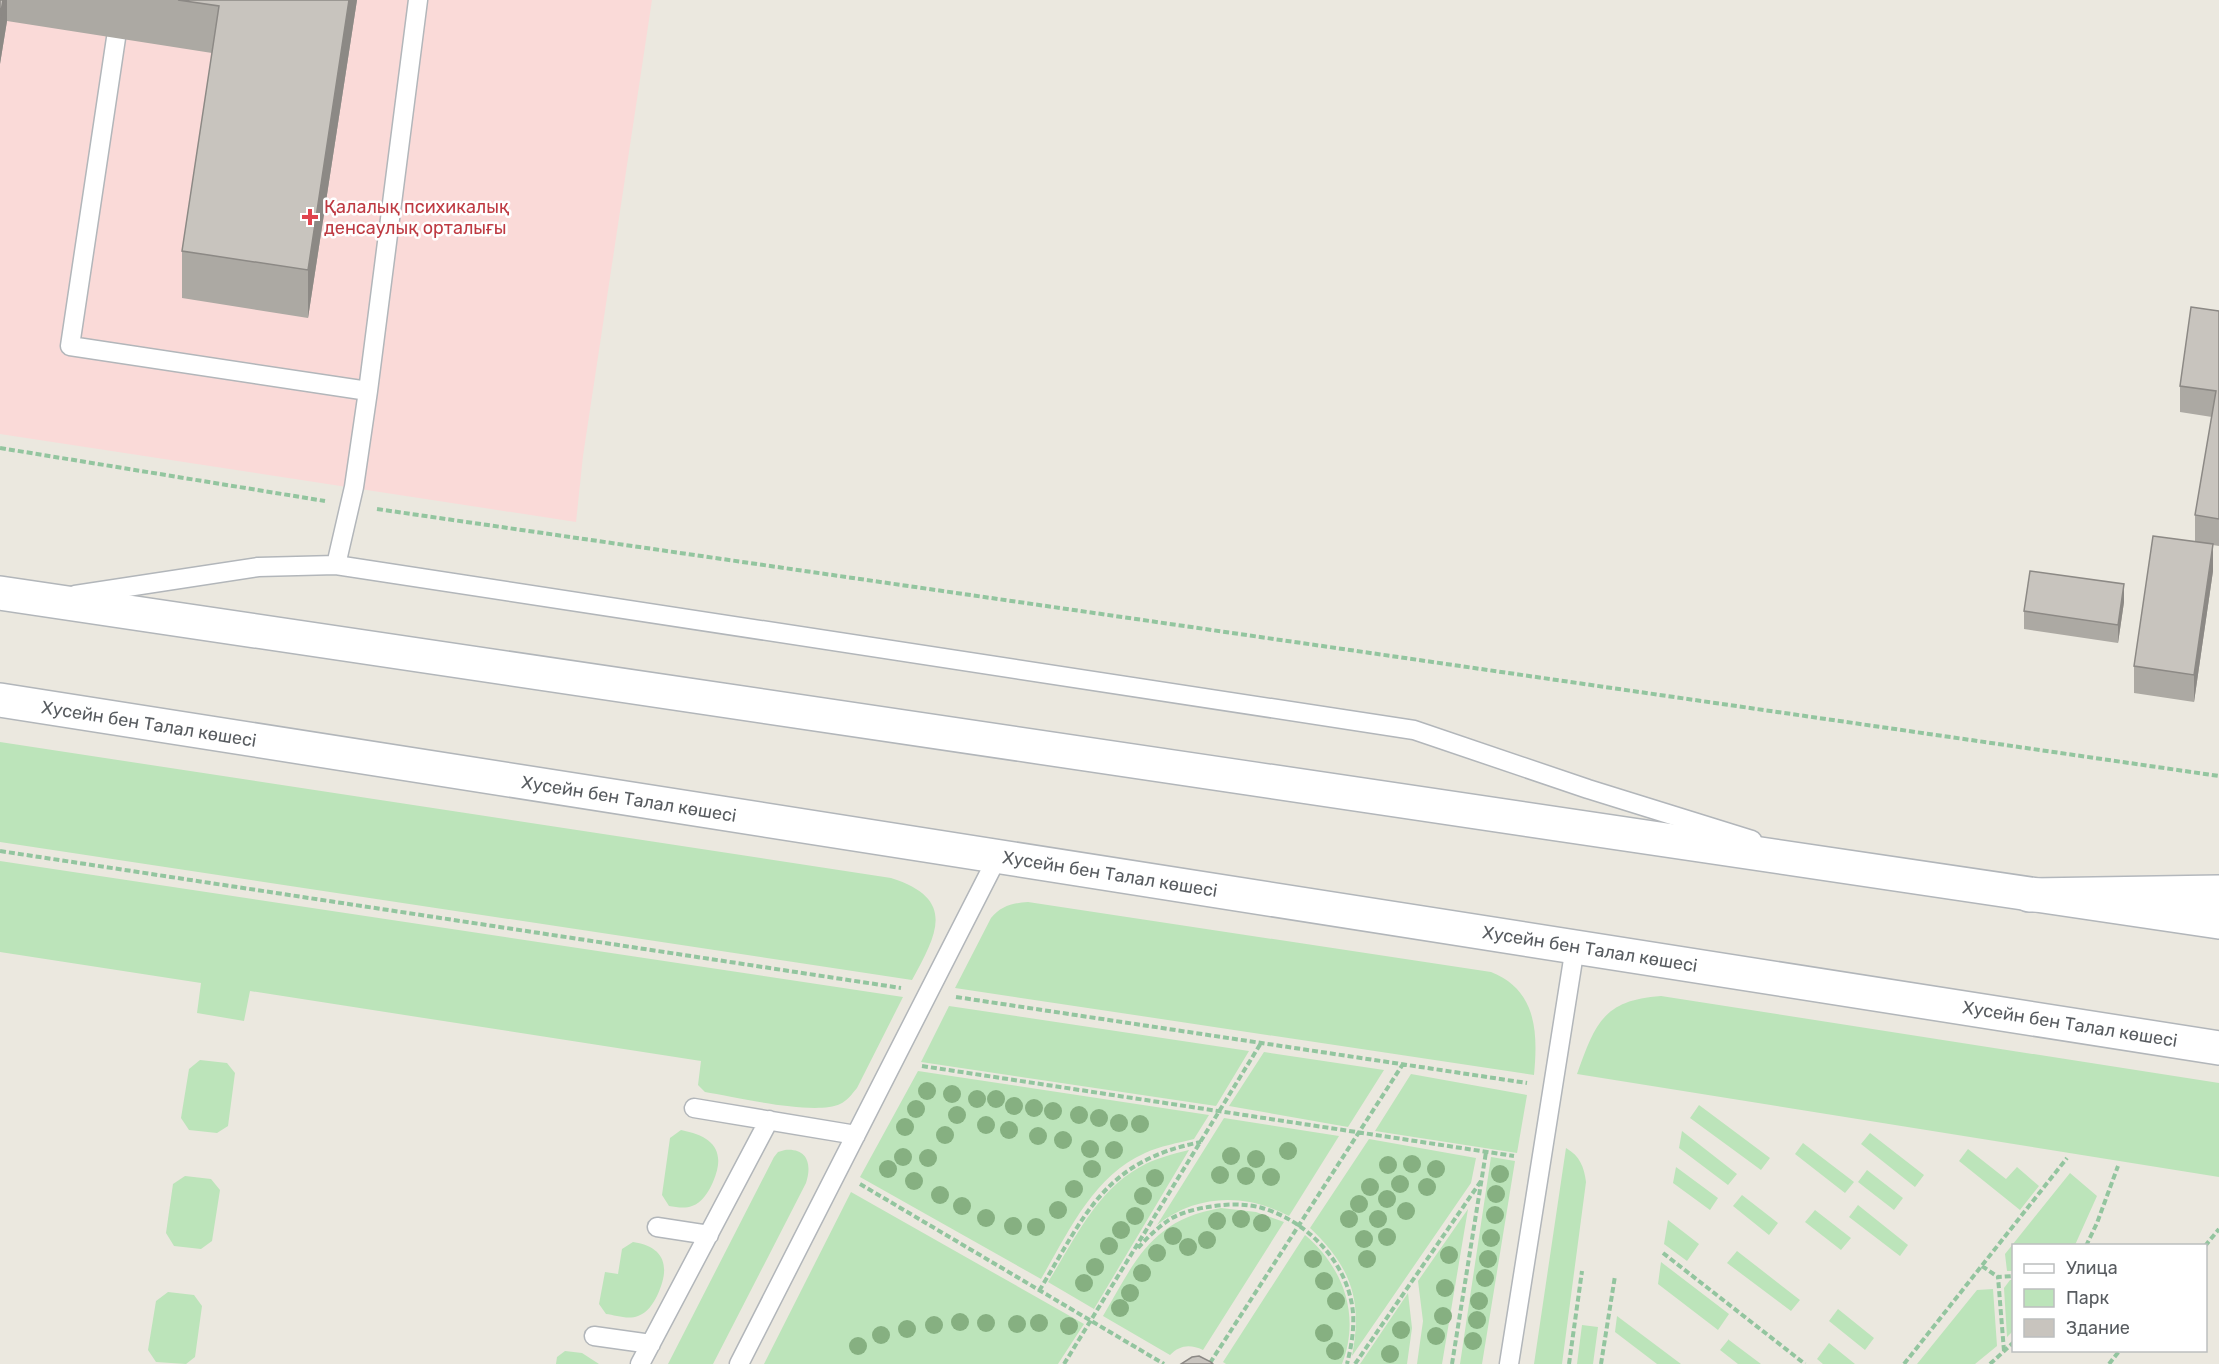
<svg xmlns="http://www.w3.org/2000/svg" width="2219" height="1364" font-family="Rubik,sans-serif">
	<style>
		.medical { fill: #fadad8 }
		.green { fill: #bce4ba }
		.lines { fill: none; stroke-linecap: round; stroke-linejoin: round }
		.service-casing { stroke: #b2b6ba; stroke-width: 21 }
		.tertiary-casing { stroke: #b2b6ba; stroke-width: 36 }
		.secondary-casing { stroke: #b3b7bc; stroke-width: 36 }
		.path { stroke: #93c59f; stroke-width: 4; stroke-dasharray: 6 3; stroke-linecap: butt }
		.service { stroke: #fff; stroke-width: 18 }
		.tertiary { stroke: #fff; stroke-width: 33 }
		.secondary { stroke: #fff; stroke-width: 33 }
		.tree { fill: #86b081 }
		.wall { fill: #aca9a3 }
		.shaded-wall { fill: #8c8985 }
		.building { fill: #c8c4be; stroke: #8c8985; stroke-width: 1.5 }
		.health-dot { fill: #e0444e; stroke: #fff; stroke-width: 2 }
		.labels { text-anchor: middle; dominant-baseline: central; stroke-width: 5; stroke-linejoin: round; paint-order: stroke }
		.health-label { font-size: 18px; fill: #be3a42; stroke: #fff; text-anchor: start }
		.street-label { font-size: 18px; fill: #585c60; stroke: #fff }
	</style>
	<rect width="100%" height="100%" fill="#ebe8df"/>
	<path class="medical" d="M 0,0 L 652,0 L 583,456 L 576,522 L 0,434 Z"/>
	<path class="green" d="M 0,742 L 891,878 C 957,899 937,934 912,980 L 0,842 Z
		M 0,861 L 903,997 L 857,1088 C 852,1094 847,1101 840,1104 C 815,1116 735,1097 705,1092 L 698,1085 L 701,1061 L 250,991 L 244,1021 L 197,1013 L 201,983 L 0,952 Z
		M 1028,902 L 1491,972 C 1537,990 1538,1033 1534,1075 L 955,988 L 991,918 C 1001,906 1012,903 1028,902 Z
		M 1661,996 L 2219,1083 L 2219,1177 L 1577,1074 C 1595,1024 1603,1000 1661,996 Z
		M 949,1006 L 1249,1051 L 1216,1106 L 921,1062 Z
		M 1264,1052 L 1384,1070 L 1348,1127 L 1229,1106 Z
		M 200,1060 L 227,1063 L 235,1073 L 228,1126 L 217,1133 L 189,1130 L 181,1118 L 189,1069 Z
		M 918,1071 L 1209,1115 L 1194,1139 C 1178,1143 1160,1146 1145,1153 C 1093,1176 1068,1233 1041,1279 L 860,1177 Z
		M 1411,1074 L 1527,1095 L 1517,1153 L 1375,1131 Z
		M 1699,1105 L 1770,1158 L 1761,1170 L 1690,1118 Z
		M 1224,1118 L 1339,1136 L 1289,1216 C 1245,1193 1197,1194 1157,1225 Z
		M 681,1130 C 712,1136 727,1150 713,1182 C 709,1191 702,1203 692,1206 C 685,1209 676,1207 669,1206 L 662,1195 L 670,1138 Z
		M 1682,1131 L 1737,1174 L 1728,1185 L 1679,1148 Z
		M 1870,1133 L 1924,1175 L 1915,1187 L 1861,1144 Z
		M 1369,1139 L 1476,1158 L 1471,1183 L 1352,1356 C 1363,1300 1351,1267 1310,1228 Z
		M 1803,1143 L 1854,1182 L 1845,1193 L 1795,1154 Z
		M 1566,1148 C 1580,1156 1584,1167 1586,1182 L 1562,1364 L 1534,1364 Z
		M 1968,1149 L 2006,1179 L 2017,1167 L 2039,1186 L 2020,1210 L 1959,1161 Z
		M 785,1150 C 808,1148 812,1165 806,1183 L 713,1364 L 668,1364 L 774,1157 L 778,1152 Z
		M 1189,1150 L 1094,1309 L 1048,1282 C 1074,1241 1096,1191 1140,1167 C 1156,1158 1173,1154 1189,1150 Z
		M 1491,1157 L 1515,1161 L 1482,1364 L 1460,1364 Z
		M 1676,1167 L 1718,1198 L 1710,1210 L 1673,1183 Z
		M 1867,1170 L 1903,1198 L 1894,1210 L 1858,1182 Z
		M 2070,1173 L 2097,1196 L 2075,1245 L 2014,1246 L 2013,1271 L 2007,1271 L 2005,1254 Z
		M 185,1176 L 211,1179 L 220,1190 L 212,1241 L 201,1249 L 174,1246 L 166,1233 L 173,1184 Z
		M 851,1192 L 1084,1324 L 1058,1364 L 764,1364 Z
		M 1742,1195 L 1778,1223 L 1769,1235 L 1733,1206 Z
		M 1858,1205 L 1908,1245 L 1900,1256 L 1849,1217 Z
		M 1221,1208 L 1256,1212 L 1284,1222 L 1203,1350 C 1190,1344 1180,1345 1170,1355 L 1103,1316 C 1135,1261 1152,1219 1221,1208 Z
		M 1468,1209 L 1442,1364 L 1417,1364 L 1423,1321 L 1418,1281 Z
		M 1815,1210 L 1851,1238 L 1841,1250 L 1805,1222 Z
		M 1668,1220 L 1699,1244 L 1687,1261 L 1664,1244 Z
		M 1305,1235 C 1343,1267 1361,1315 1342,1364 L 1226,1364 L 1223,1362 Z
		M 633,1242 C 667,1247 670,1269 657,1296 C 653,1304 647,1313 638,1316 C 628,1320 615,1315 606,1314 L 599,1304 L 605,1272 L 618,1274 L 622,1249 Z
		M 1737,1251 L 1800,1300 L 1791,1311 L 1727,1263 Z
		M 1661,1262 L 1729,1314 L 1718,1330 L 1658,1284 Z
		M 2010,1280 L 2013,1280 L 2013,1331 L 2007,1337 L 2004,1288 Z
		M 1993,1289 L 1997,1346 L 1975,1364 L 1917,1364 L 1977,1290 Z
		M 168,1292 L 194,1295 L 202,1306 L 195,1357 L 186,1364 L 156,1362 L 148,1350 L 156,1301 Z
		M 1408,1293 L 1412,1328 L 1407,1364 L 1360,1364 Z
		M 1838,1309 L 1874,1338 L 1865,1350 L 1829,1321 Z
		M 1617,1316 L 1681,1364 L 1657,1364 L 1615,1332 Z
		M 1582,1325 L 1598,1327 L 1593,1364 L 1577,1364 Z
		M 1729,1339 L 1729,1340 L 1761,1364 L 1738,1364 L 1720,1350 Z
		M 1829,1343 L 1855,1364 L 1823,1364 L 1817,1359 Z
		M 565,1351 L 582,1353 L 599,1364 L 556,1364 L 557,1357 Z"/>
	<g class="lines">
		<defs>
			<path id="service" d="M 116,38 L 70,346 L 368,391
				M 336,565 L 354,487 L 368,391 L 418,0
				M 75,595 L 258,567 L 336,565 L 1414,730 L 1588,789 L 1752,840
				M 694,1108 L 856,1135
				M 657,1227 L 709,1235
				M 594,1336 L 651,1344
				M 640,1364 L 769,1120
				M 739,1364 L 998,856
				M 1509,1364 L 1575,947"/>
			<path id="tertiary" d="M 0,593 L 2219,922
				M 0,700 L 2219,1048"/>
			<path id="secondary" d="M 2029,895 L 2219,892"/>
		</defs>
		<use href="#service" class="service-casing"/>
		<use href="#tertiary" class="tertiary-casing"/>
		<use href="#secondary" class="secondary-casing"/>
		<path class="path" d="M 0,448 L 325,501
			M 377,509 L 2219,776
			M 0,851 L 901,988
			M 956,997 L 1527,1083
			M 922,1066 L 1514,1156
			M 860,1184 L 1164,1364
			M 2086,1246 L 2097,1223 L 2118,1166
			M 2205,1246 L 2219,1229
			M 1138,1248 C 1148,1237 1159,1226 1172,1218 C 1183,1212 1196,1209 1208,1207 C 1225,1204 1245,1203 1262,1208 C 1304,1220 1342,1257 1351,1300 C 1356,1321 1352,1344 1347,1364
			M 1663,1253 L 1805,1364
			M 1982,1266 L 1998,1277
			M 1039,1291 C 1086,1214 1104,1161 1201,1142
			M 2004,1351 L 1998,1277 L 2014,1276
			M 1210,1363 L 1403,1064
			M 1064,1364 L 1261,1043
			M 1355,1364 L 1481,1181
			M 1452,1364 L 1486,1152
			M 1569,1364 L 1582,1271
			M 1601,1364 L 1615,1276
			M 1904,1364 L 2067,1158
			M 1990,1364 L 2014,1342
			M 2109,1364 L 2120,1350"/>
		<use href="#service" class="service"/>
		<use href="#tertiary" class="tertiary"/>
		<use href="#secondary" class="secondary"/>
	</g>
	<g class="tree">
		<circle cx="927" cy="1091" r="9"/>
		<circle cx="952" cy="1094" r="9"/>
		<circle cx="977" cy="1099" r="9"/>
		<circle cx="996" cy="1099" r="9"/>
		<circle cx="1014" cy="1106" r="9"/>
		<circle cx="1034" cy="1108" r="9"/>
		<circle cx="916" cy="1109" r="9"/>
		<circle cx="1053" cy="1111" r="9"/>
		<circle cx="957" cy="1115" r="9"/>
		<circle cx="1079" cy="1115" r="9"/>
		<circle cx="1099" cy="1118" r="9"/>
		<circle cx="1119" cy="1123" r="9"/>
		<circle cx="1140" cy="1124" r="9"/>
		<circle cx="986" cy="1125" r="9"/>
		<circle cx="905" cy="1127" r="9"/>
		<circle cx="1009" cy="1130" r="9"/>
		<circle cx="945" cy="1135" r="9"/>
		<circle cx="1038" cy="1136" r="9"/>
		<circle cx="1063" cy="1140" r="9"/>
		<circle cx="1090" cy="1149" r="9"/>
		<circle cx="1114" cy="1150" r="9"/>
		<circle cx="1288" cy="1151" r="9"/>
		<circle cx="1231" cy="1156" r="9"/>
		<circle cx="903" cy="1157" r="9"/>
		<circle cx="928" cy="1158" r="9"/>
		<circle cx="1256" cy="1159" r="9"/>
		<circle cx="1412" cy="1164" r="9"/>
		<circle cx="1388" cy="1165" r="9"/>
		<circle cx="888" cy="1169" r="9"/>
		<circle cx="1092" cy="1169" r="9"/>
		<circle cx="1436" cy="1169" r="9"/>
		<circle cx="1500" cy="1174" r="9"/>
		<circle cx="1220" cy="1175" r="9"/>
		<circle cx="1246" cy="1176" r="9"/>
		<circle cx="1271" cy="1177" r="9"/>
		<circle cx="1155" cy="1178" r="9"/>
		<circle cx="914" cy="1181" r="9"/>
		<circle cx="1400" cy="1184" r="9"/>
		<circle cx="1370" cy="1187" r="9"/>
		<circle cx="1427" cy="1187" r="9"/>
		<circle cx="1074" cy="1189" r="9"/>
		<circle cx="1496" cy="1194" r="9"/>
		<circle cx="940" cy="1195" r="9"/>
		<circle cx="1143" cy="1196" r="9"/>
		<circle cx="1387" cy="1199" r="9"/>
		<circle cx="1359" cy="1204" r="9"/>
		<circle cx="962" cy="1206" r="9"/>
		<circle cx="1058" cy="1210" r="9"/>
		<circle cx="1406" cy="1211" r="9"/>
		<circle cx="1495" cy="1215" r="9"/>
		<circle cx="1135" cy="1216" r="9"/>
		<circle cx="986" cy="1218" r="9"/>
		<circle cx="1241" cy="1219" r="9"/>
		<circle cx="1349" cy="1219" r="9"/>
		<circle cx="1378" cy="1219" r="9"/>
		<circle cx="1217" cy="1221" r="9"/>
		<circle cx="1262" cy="1223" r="9"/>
		<circle cx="1013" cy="1226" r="9"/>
		<circle cx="1036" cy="1227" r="9"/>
		<circle cx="1121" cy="1230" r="9"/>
		<circle cx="1173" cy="1236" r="9"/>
		<circle cx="1387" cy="1237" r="9"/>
		<circle cx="1491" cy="1238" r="9"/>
		<circle cx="1364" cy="1239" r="9"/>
		<circle cx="1207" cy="1240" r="9"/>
		<circle cx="1109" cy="1246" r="9"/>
		<circle cx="1188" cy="1247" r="9"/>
		<circle cx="1157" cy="1253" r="9"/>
		<circle cx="1449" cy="1255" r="9"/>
		<circle cx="1313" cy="1259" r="9"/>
		<circle cx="1367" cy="1259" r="9"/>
		<circle cx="1488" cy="1259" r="9"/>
		<circle cx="1095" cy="1267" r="9"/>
		<circle cx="1142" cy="1273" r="9"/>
		<circle cx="1485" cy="1278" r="9"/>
		<circle cx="1324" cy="1281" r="9"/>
		<circle cx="1084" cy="1283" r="9"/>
		<circle cx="1445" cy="1288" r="9"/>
		<circle cx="1130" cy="1293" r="9"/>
		<circle cx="1336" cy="1301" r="9"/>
		<circle cx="1479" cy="1301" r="9"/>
		<circle cx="1120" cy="1308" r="9"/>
		<circle cx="1443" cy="1316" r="9"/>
		<circle cx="1477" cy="1320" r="9"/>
		<circle cx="960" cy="1322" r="9"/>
		<circle cx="986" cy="1323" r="9"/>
		<circle cx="1039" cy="1323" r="9"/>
		<circle cx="1017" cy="1324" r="9"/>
		<circle cx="934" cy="1325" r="9"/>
		<circle cx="1069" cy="1326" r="9"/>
		<circle cx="907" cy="1329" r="9"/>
		<circle cx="1401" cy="1330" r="9"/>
		<circle cx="1324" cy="1333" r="9"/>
		<circle cx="881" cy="1335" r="9"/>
		<circle cx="1436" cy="1336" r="9"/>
		<circle cx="1473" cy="1341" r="9"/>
		<circle cx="858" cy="1346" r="9"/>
		<circle cx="1335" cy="1351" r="9"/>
		<circle cx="1390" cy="1354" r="9"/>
	</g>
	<path class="wall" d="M 0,0 L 357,0 L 308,318 L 182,298 L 182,251 L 212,53 L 7,21 L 0,64 Z
		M 2219,311 L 2219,546 L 2213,545 L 2213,571 L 2194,702 L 2134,693 L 2134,666 L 2195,542 L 2195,515 L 2212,417 L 2180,412 L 2180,386 Z
		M 2124,602 L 2118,643 L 2024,629 L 2024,611 Z"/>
	<path class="shaded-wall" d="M 3,0 L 7,0 L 7,21 L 0,64 L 0,17 Z
		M 349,0 L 357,0 L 308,318 L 308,270 Z
		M 2213,544 L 2213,571 L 2194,702 L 2194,675 Z
		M 2124,584 L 2124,602 L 2118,643 L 2118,625 Z"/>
	<path class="building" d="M 0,0 L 3,0 L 0,17 Z
		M 178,0 L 349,0 L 308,270 L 182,251 L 219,6 Z
		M 2191,307 L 2219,311 L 2219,519 L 2195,515 L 2216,391 L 2180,386 Z
		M 2153,536 L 2213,544 L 2194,675 L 2134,666 Z
		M 2030,571 L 2124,584 L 2118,625 L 2024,611 Z
		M 1199,1356 L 1211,1362 L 1213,1364 L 1181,1364 L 1192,1357 Z"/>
	<path class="health-dot" d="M307 208h6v6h6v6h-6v6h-6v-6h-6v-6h6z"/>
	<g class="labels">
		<g class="health-label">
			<text x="324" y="207">Қалалық психикалық<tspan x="324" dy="21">денсаулық орталығы</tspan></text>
		</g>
		<g class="street-label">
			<text transform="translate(149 724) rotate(9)">Хусейн бен Талал көшесі</text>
			<text transform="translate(629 799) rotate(9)">Хусейн бен Талал көшесі</text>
			<text transform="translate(1110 874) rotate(9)">Хусейн бен Талал көшесі</text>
			<text transform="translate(1590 949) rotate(9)">Хусейн бен Талал көшесі</text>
			<text transform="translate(2070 1024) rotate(9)">Хусейн бен Талал көшесі</text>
		</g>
	</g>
	<rect x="2012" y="1244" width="195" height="108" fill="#ffffff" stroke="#bcbebf" stroke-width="1.5"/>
	<rect x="2024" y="1264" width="30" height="9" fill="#ffffff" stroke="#bcbebf" stroke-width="1.5"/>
	<text x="2066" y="1274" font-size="18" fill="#585c60">Улица</text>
	<rect x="2024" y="1289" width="30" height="18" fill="#bce4ba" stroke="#bcbebf" stroke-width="1.5"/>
	<text x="2066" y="1304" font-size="18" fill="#585c60">Парк</text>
	<rect x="2024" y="1319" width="30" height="18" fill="#c8c4be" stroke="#bcbebf" stroke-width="1.5"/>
	<text x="2066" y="1334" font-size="18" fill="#585c60">Здание</text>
</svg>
